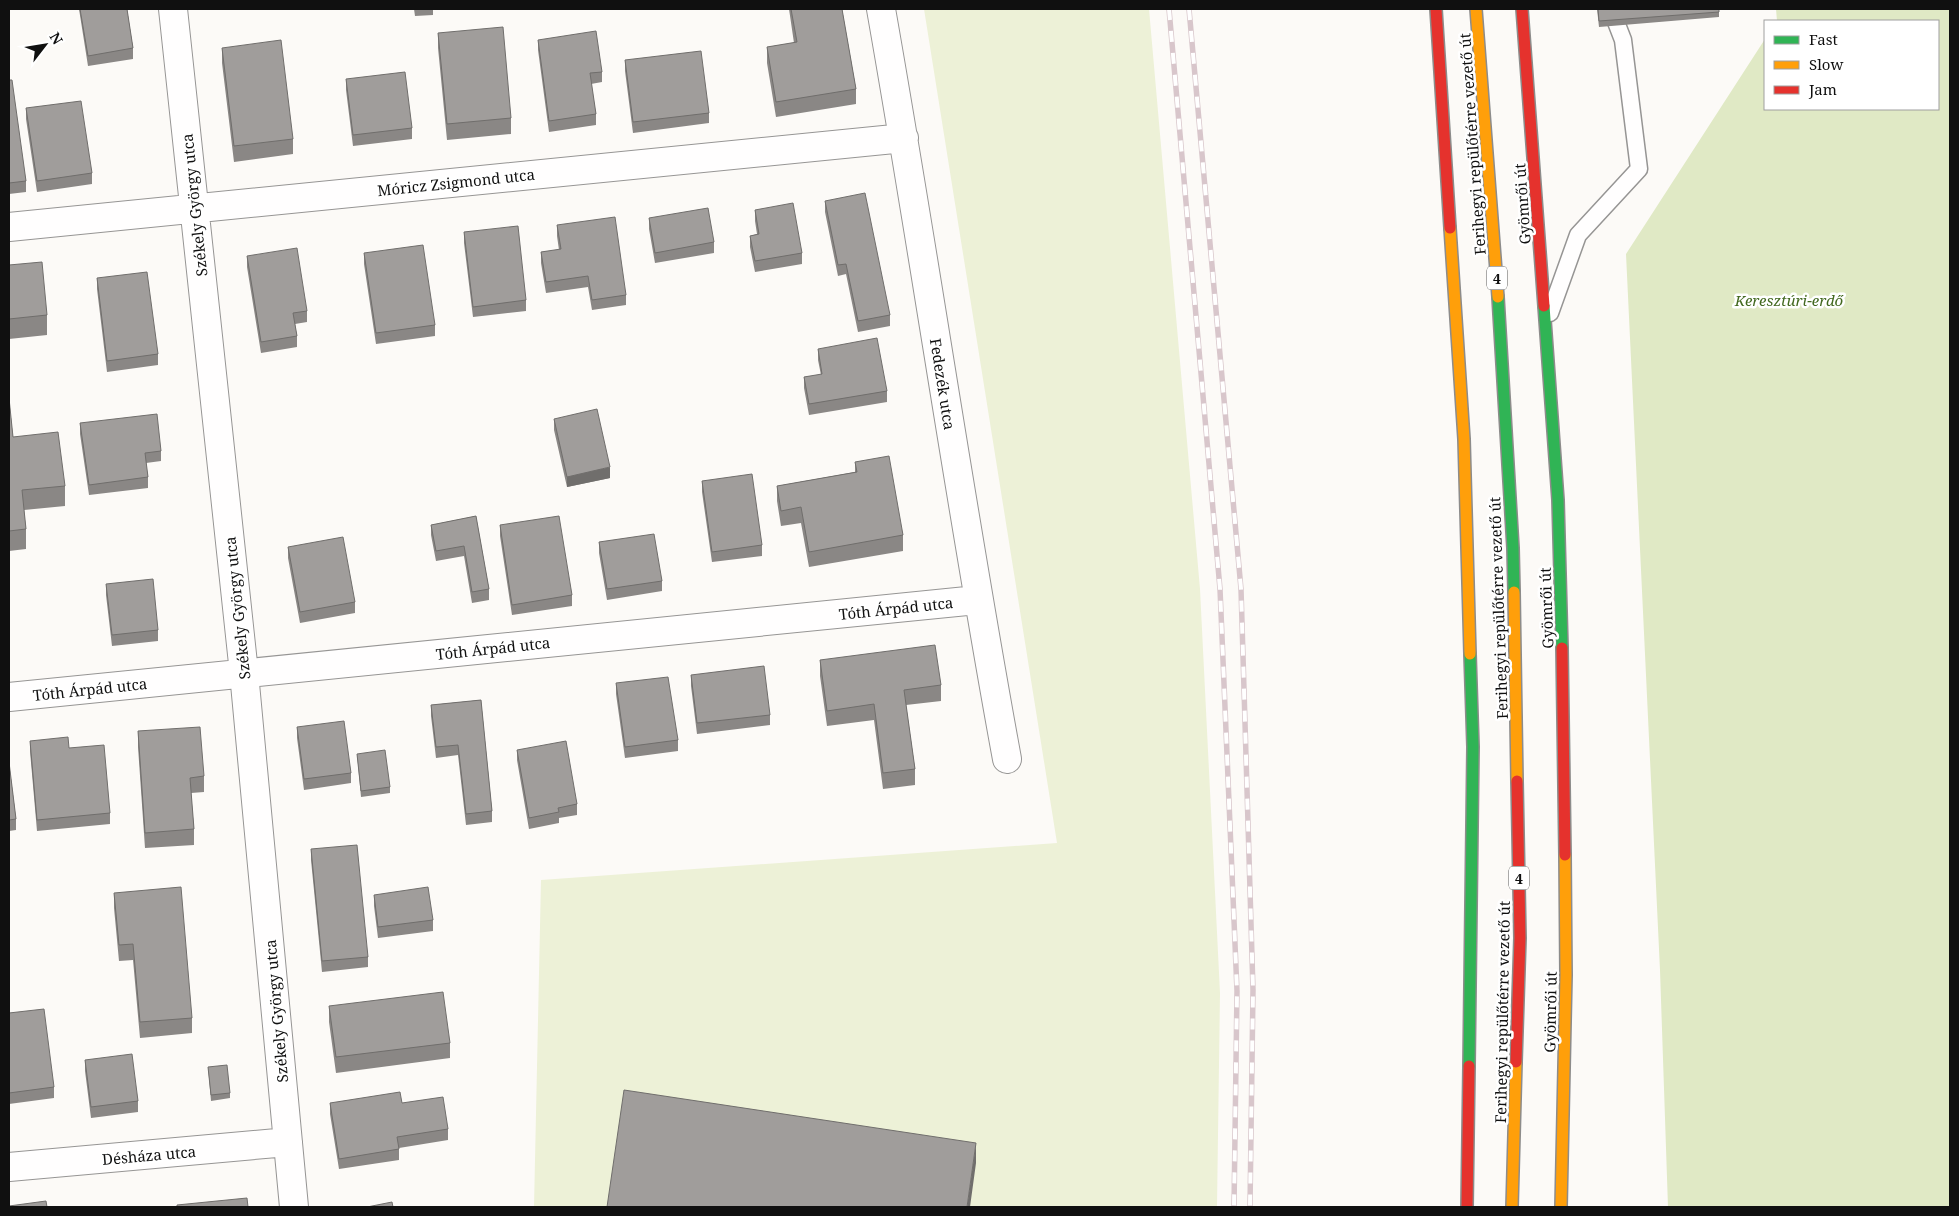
<svg xmlns="http://www.w3.org/2000/svg" width="1959" height="1216" font-family="'Noto Serif',serif">
	<style>
		.green { fill: #edf1d7 }
		.forest { fill: #e0e9c5 }
		.lines { fill: none; stroke-linecap: round; stroke-linejoin: round }
		.lane-casing { stroke: #969594; stroke-width: 19 }
		.street-casing { stroke: #969594; stroke-width: 30 }
		.fast-casing { stroke: #8d8c8b; stroke-width: 14 }
		.slow-casing { stroke: #8d8c8b; stroke-width: 14 }
		.jam-casing { stroke: #8d8c8b; stroke-width: 14 }
		.lane { stroke: #fffefe; stroke-width: 16 }
		.street { stroke: #fffefe; stroke-width: 28 }
		.fast { stroke: #30b455; stroke-width: 11 }
		.slow { stroke: #ff9f0a; stroke-width: 11 }
		.jam { stroke: #e5322d; stroke-width: 11 }
		.rail-casing { stroke: #d8c6cb; stroke-width: 5.5 }
		.rail { stroke: #fff; stroke-width: 4; stroke-dasharray: 11; stroke-linecap: butt }
		.wall { fill: #8a8785 }
		.shaded-wall { fill: #706e6c }
		.building { fill: #a09d9b; stroke: #706e6c }
		.labels { text-anchor: middle; dominant-baseline: central; stroke-width: 5; stroke-linejoin: round; paint-order: stroke }
		.shield { fill: #fff; stroke: #585858; stroke-width: 1 }
		.shield-label { font-size: 14px; font-weight: bold; fill: #101010 }
		.street-label { font-size: 15px; fill: #101010; stroke: #fff }
		.park-label { font-size: 15px; font-style: italic; fill: #436920; stroke: #fff }
	</style>
	<rect width="100%" height="100%" fill="#fcfaf7"/>
	<path class="green" d="M 924,9 L 1149,9 L 1200,589 L 1220,993 L 1217,1207 L 534,1207 L 541,880 L 1057,843 Z"/>
	<path class="forest" d="M 1776,9 L 1950,9 L 1950,1207 L 1668,1207 L 1660,970 L 1626,254 L 1765,39 L 1765,109 L 1938,109 L 1938,21 L 1777,21 Z"/>
	<g class="lines">
		<defs>
			<path id="lane" d="M 1550,313 L 1578,235 L 1639,169 L 1623,40 L 1611,9"/>
			<path id="street" d="M 173,9 L 244,673 L 294,1207
				M 881,9 C 925,258 961,510 1007,759
				M 9,227 L 904,138
				M 9,697 L 977,600
				M 9,1167 L 288,1142"/>
			<path id="fast" d="M 1498,297 L 1513,548 L 1514,592
				M 1544,306 L 1558,500 L 1562,648
				M 1469,1066 L 1473,747 L 1470,654"/>
			<path id="slow" d="M 1476,9 L 1498,297
				M 1450,228 L 1464,439 L 1470,654
				M 1514,592 L 1517,781
				M 1512,1207 L 1516,1062
				M 1561,1207 L 1566,975 L 1565,855"/>
			<path id="jam" d="M 1436,9 L 1450,228
				M 1522,9 L 1544,306
				M 1562,648 L 1565,855
				M 1516,1062 L 1520,938 L 1517,781
				M 1467,1207 L 1469,1066"/>
		</defs>
		<use href="#lane" class="lane-casing"/>
		<use href="#street" class="street-casing"/>
		<use href="#fast" class="fast-casing"/>
		<use href="#slow" class="slow-casing"/>
		<use href="#jam" class="jam-casing"/>
		<use href="#lane" class="lane"/>
		<use href="#street" class="street"/>
		<use href="#fast" class="fast"/>
		<use href="#slow" class="slow"/>
		<use href="#jam" class="jam"/>
		<defs>
			<path id="rail" d="M 1169,9 L 1220,589 L 1237,991 L 1234,1207
				M 1189,9 L 1241,589 L 1253,990 L 1250,1207"/>
		</defs>
		<use href="#rail" class="rail-casing"/>
		<use href="#rail" class="rail"/>
	</g>
	<path class="wall" d="M 79,9 L 127,9 L 133,48 L 133,59 L 88,66 Z
		M 414,9 L 433,9 L 433,15 L 415,16 Z
		M 789,9 L 842,9 L 856,89 L 856,104 L 776,117 L 767,63 L 767,47 L 794,43 Z
		M 1597,9 L 1719,9 L 1719,17 L 1599,27 Z
		M 438,33 L 511,118 L 511,134 L 447,140 L 438,48 Z
		M 538,40 L 602,72 L 602,82 L 591,84 L 596,114 L 596,125 L 549,132 L 538,50 Z
		M 222,48 L 293,139 L 293,154 L 234,162 L 222,63 Z
		M 625,60 L 709,113 L 709,123 L 633,133 L 625,71 Z
		M 346,79 L 412,128 L 412,139 L 353,146 L 346,90 Z
		M 9,80 L 26,181 L 26,192 L 9,194 Z
		M 26,108 L 92,173 L 92,184 L 37,192 L 26,119 Z
		M 825,201 L 890,315 L 890,326 L 858,332 L 846,274 L 838,276 L 825,212 Z
		M 755,210 L 802,253 L 802,264 L 755,272 L 750,247 L 750,236 L 757,234 L 755,221 Z
		M 649,218 L 714,242 L 714,253 L 655,263 L 649,229 Z
		M 557,225 L 626,295 L 626,305 L 592,310 L 588,287 L 546,293 L 541,263 L 541,252 L 559,250 L 557,236 Z
		M 464,232 L 526,300 L 526,311 L 473,317 L 464,243 Z
		M 364,253 L 435,325 L 435,336 L 376,344 L 364,264 Z
		M 247,256 L 307,311 L 307,322 L 295,324 L 297,336 L 297,347 L 261,353 L 247,267 Z
		M 9,265 L 47,315 L 47,335 L 9,339 Z
		M 97,278 L 158,354 L 158,365 L 107,372 L 97,289 Z
		M 818,349 L 887,391 L 887,402 L 809,415 L 804,388 L 804,377 L 821,375 L 818,360 Z
		M 9,398 L 13,437 L 65,486 L 65,506 L 24,510 L 26,529 L 26,549 L 9,551 Z
		M 554,419 L 610,478 L 567,487 L 554,430 Z
		M 80,423 L 161,451 L 161,461 L 146,463 L 148,477 L 148,488 L 89,495 L 80,434 Z
		M 855,462 L 903,535 L 903,551 L 809,567 L 801,523 L 781,526 L 777,501 L 777,486 L 855,472 Z
		M 702,481 L 762,545 L 762,556 L 712,562 L 702,492 Z
		M 476,516 L 489,589 L 489,600 L 472,603 L 464,556 L 436,561 L 431,535 L 431,525 Z
		M 500,525 L 572,595 L 572,606 L 512,615 L 500,536 Z
		M 599,542 L 662,581 L 662,591 L 607,600 L 599,553 Z
		M 288,547 L 355,602 L 355,613 L 300,623 L 288,558 Z
		M 106,584 L 158,630 L 158,641 L 112,646 L 106,595 Z
		M 820,660 L 941,685 L 941,701 L 906,705 L 915,769 L 915,785 L 883,789 L 874,720 L 827,726 L 820,676 Z
		M 691,675 L 770,715 L 770,725 L 697,734 L 691,686 Z
		M 616,683 L 678,740 L 678,751 L 625,758 L 616,694 Z
		M 481,700 L 492,811 L 492,822 L 466,825 L 458,755 L 436,758 L 431,716 L 431,705 Z
		M 297,727 L 351,773 L 351,783 L 304,790 L 297,738 Z
		M 138,731 L 204,776 L 204,792 L 191,793 L 194,829 L 194,845 L 145,848 L 138,747 Z
		M 30,741 L 69,748 L 110,813 L 110,824 L 37,831 L 30,751 Z
		M 517,750 L 577,804 L 577,815 L 559,818 L 559,823 L 529,829 L 517,760 Z
		M 357,754 L 390,787 L 390,793 L 361,797 Z
		M 9,762 L 16,819 L 16,830 L 9,831 Z
		M 311,849 L 368,957 L 368,967 L 322,972 L 311,860 Z
		M 114,893 L 192,1018 L 192,1033 L 140,1038 L 133,960 L 119,961 L 114,908 Z
		M 374,895 L 433,920 L 433,931 L 378,938 L 374,906 Z
		M 329,1006 L 450,1043 L 450,1058 L 336,1073 L 329,1022 Z
		M 9,1013 L 54,1087 L 54,1098 L 9,1104 Z
		M 85,1060 L 138,1101 L 138,1112 L 91,1118 L 85,1071 Z
		M 208,1067 L 230,1093 L 230,1098 L 211,1101 Z
		M 330,1103 L 402,1103 L 448,1129 L 448,1140 L 399,1148 L 399,1160 L 339,1169 L 330,1114 Z"/>
	<path class="shaded-wall" d="M 610,467 L 610,478 L 567,487 L 567,477 Z
		M 976,1143 L 976,1163 L 970,1207 L 967,1207 Z"/>
	<path class="building" d="M 80,9 L 127,9 L 133,48 L 88,56 Z
		M 791,9 L 842,9 L 856,89 L 776,102 L 767,47 L 797,42 Z
		M 1598,9 L 1719,9 L 1719,12 L 1599,21 Z
		M 503,27 L 511,118 L 447,124 L 438,33 Z
		M 596,31 L 602,72 L 590,73 L 596,114 L 549,121 L 538,40 Z
		M 281,40 L 293,139 L 234,146 L 222,48 Z
		M 701,51 L 709,113 L 633,122 L 625,60 Z
		M 405,72 L 412,128 L 353,135 L 346,79 Z
		M 9,80 L 12,80 L 26,181 L 9,183 Z
		M 81,101 L 92,173 L 37,181 L 26,108 Z
		M 865,193 L 890,315 L 858,321 L 846,264 L 838,265 L 825,201 Z
		M 793,203 L 802,253 L 755,261 L 750,236 L 759,234 L 755,210 Z
		M 708,208 L 714,242 L 655,253 L 649,218 Z
		M 615,217 L 626,295 L 592,300 L 588,276 L 546,282 L 541,252 L 561,249 L 557,225 Z
		M 518,226 L 526,300 L 473,307 L 464,232 Z
		M 423,245 L 435,325 L 376,333 L 364,253 Z
		M 297,248 L 307,311 L 293,313 L 297,336 L 261,342 L 247,256 Z
		M 42,262 L 47,315 L 9,319 L 9,265 Z
		M 147,272 L 158,354 L 107,361 L 97,278 Z
		M 877,338 L 887,391 L 809,404 L 804,377 L 822,374 L 818,349 Z
		M 9,398 L 13,437 L 58,432 L 65,486 L 22,490 L 26,529 L 9,531 Z
		M 597,409 L 610,467 L 567,477 L 554,419 Z
		M 157,414 L 161,451 L 145,453 L 148,477 L 89,485 L 80,423 Z
		M 889,456 L 903,535 L 809,552 L 801,507 L 781,511 L 777,486 L 857,472 L 855,462 Z
		M 752,474 L 762,545 L 712,552 L 702,481 Z
		M 476,516 L 489,589 L 472,592 L 464,546 L 436,551 L 431,525 Z
		M 559,516 L 572,595 L 512,605 L 500,525 Z
		M 654,534 L 662,581 L 607,589 L 599,542 Z
		M 343,537 L 355,602 L 300,612 L 288,547 Z
		M 153,579 L 158,630 L 112,635 L 106,584 Z
		M 935,645 L 941,685 L 904,690 L 915,769 L 883,773 L 874,704 L 827,711 L 820,660 Z
		M 764,666 L 770,715 L 697,723 L 691,675 Z
		M 668,677 L 678,740 L 625,747 L 616,683 Z
		M 481,700 L 492,811 L 466,814 L 458,745 L 436,747 L 431,705 Z
		M 344,721 L 351,773 L 304,779 L 297,727 Z
		M 200,727 L 204,776 L 190,778 L 194,829 L 145,833 L 138,731 Z
		M 68,737 L 69,748 L 104,745 L 110,813 L 37,820 L 30,741 Z
		M 566,741 L 577,804 L 558,808 L 559,812 L 529,818 L 517,750 Z
		M 385,750 L 390,787 L 361,791 L 357,754 Z
		M 9,762 L 16,819 L 9,820 Z
		M 357,845 L 368,957 L 322,961 L 311,849 Z
		M 181,887 L 192,1018 L 140,1022 L 133,944 L 119,945 L 114,893 Z
		M 428,887 L 433,920 L 378,927 L 374,895 Z
		M 443,992 L 450,1043 L 336,1057 L 329,1006 Z
		M 44,1009 L 54,1087 L 9,1093 L 9,1013 Z
		M 132,1054 L 138,1101 L 91,1107 L 85,1060 Z
		M 227,1065 L 230,1093 L 211,1095 L 208,1067 Z
		M 624,1090 L 976,1143 L 967,1207 L 607,1207 Z
		M 400,1092 L 402,1103 L 443,1097 L 448,1129 L 397,1137 L 399,1149 L 339,1159 L 330,1103 Z
		M 247,1198 L 248,1207 L 177,1207 L 177,1205 Z
		M 46,1201 L 47,1207 L 9,1207 L 9,1206 Z
		M 392,1202 L 393,1207 L 367,1207 Z"/>
	<g class="labels">
		<g class="shield">
			<rect x="1487" y="266.5" width="20" height="23" rx="4"/>
			<rect x="1509" y="866.5" width="20" height="23" rx="4"/>
		</g>
		<g class="shield-label">
			<text x="1497" y="278">4</text>
			<text x="1519" y="878">4</text>
		</g>
		<g class="street-label">
			<text transform="translate(1472 144) rotate(-94)">Ferihegyi repülőtérre vezető út</text>
			<text transform="translate(456 182) rotate(-6)">Móricz Zsigmond utca</text>
			<text transform="translate(1522 204) rotate(-94)">Gyömrői út</text>
			<text transform="translate(194 205) rotate(-96)">Székely György utca</text>
			<text transform="translate(943 384) rotate(81)">Fedezék utca</text>
			<text transform="translate(237 608) rotate(-96)">Székely György utca</text>
			<text transform="translate(896 608) rotate(-6)">Tóth Árpád utca</text>
			<text transform="translate(1498 608) rotate(-92)">Ferihegyi repülőtérre vezető út</text>
			<text transform="translate(1546 608) rotate(-92)">Gyömrői út</text>
			<text transform="translate(493 648) rotate(-6)">Tóth Árpád utca</text>
			<text transform="translate(90 689) rotate(-6)">Tóth Árpád utca</text>
			<text transform="translate(276 1011) rotate(-95)">Székely György utca</text>
			<text transform="translate(1502 1012) rotate(-89)">Ferihegyi repülőtérre vezető út</text>
			<text transform="translate(1550 1012) rotate(-89)">Gyömrői út</text>
			<text transform="translate(149 1155) rotate(-5)">Désháza utca</text>
		</g>
		<g class="park-label">
			<text x="1789" y="300">Keresztúri-erdő</text>
		</g>
	</g>
	<rect width="1959" height="1216" fill="none" stroke="#101010" stroke-width="20"/>
	<rect x="1764" y="20" width="175" height="90" fill="#ffffff" stroke="#9f9f9f"/>
	<rect x="1774" y="36" width="25" height="8" fill="#30b455" stroke="#9f9f9f"/>
	<text x="1809" y="45" font-size="15" fill="#101010">Fast</text>
	<rect x="1774" y="61" width="25" height="8" fill="#ff9f0a" stroke="#9f9f9f"/>
	<text x="1809" y="70" font-size="15" fill="#101010">Slow</text>
	<rect x="1774" y="86" width="25" height="8" fill="#e5322d" stroke="#9f9f9f"/>
	<text x="1809" y="95" font-size="15" fill="#101010">Jam</text>
	<g transform="translate(45 45) rotate(59)" stroke="#ffffff" stroke-width="4" paint-order="stroke">
	<path d="M0-4L9 19L0 12L-9 19Z" fill="#101010"/>
	<text y="-8" font-size="14" font-weight="bold" text-anchor="middle" fill="#101010">N</text>
	</g>
</svg>
